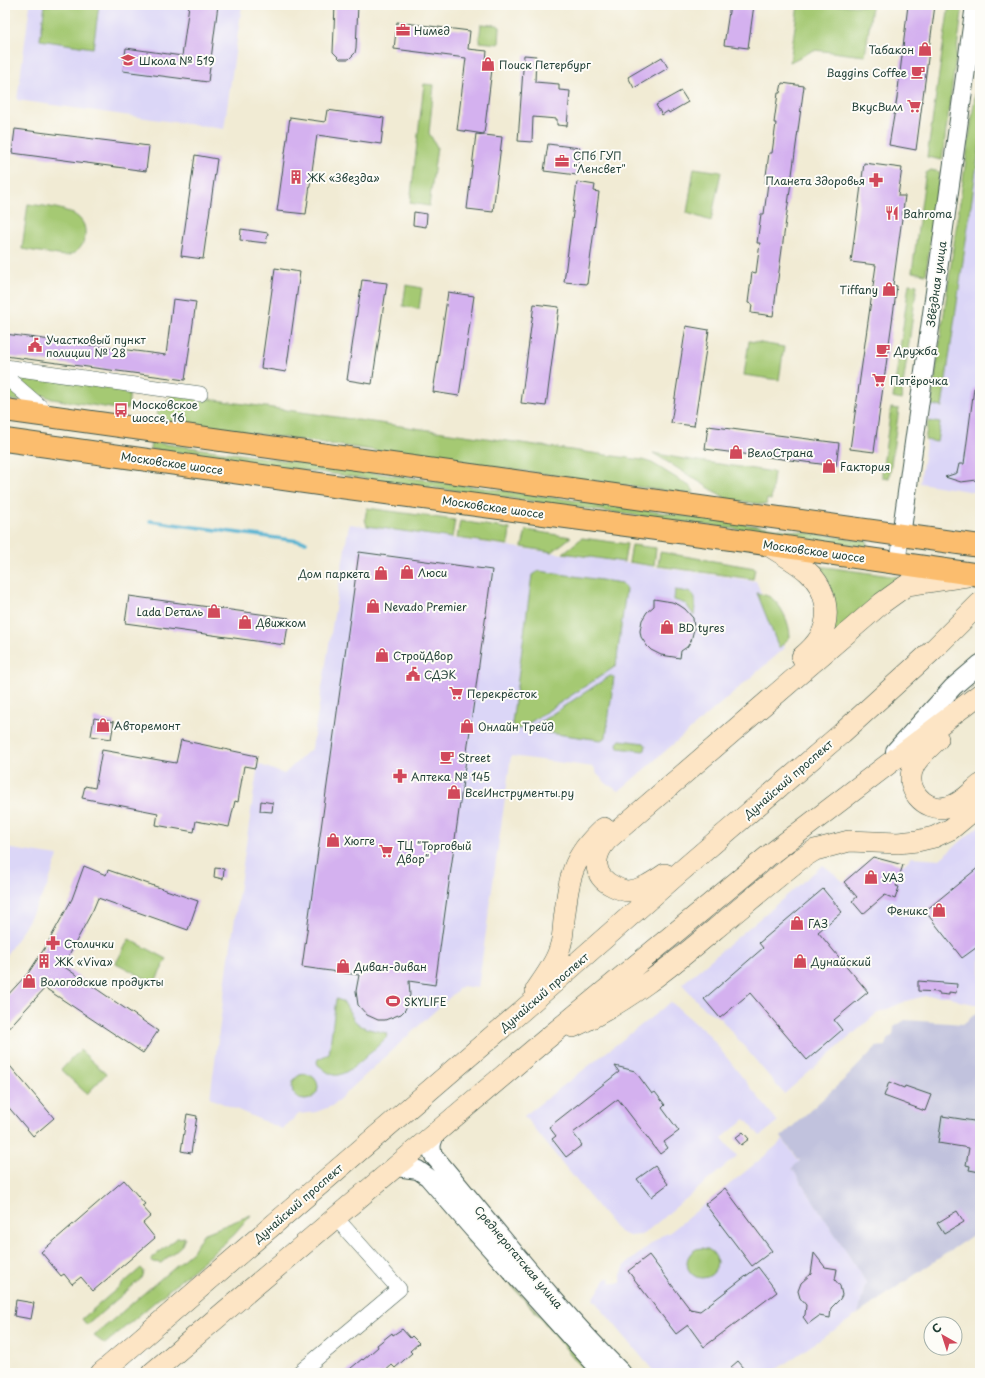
<svg xmlns="http://www.w3.org/2000/svg" width="985" height="1378" font-family="'Playpen Sans',sans-serif">
	<style>
		.built { fill: #dbd6f7 }
		.industrial { fill: #c1c2dd }
		.green { fill: #a5c973; stroke: #628354 }
		.lines { fill: none; stroke-linecap: round; stroke-linejoin: round }
		.stream { stroke: #52b2d1; stroke-width: 3.5 }
		.building { fill: #d4b1ef }
		.minor-casing { stroke: #3e574c; stroke-width: 16 }
		.tertiary-casing { stroke: #3e574c; stroke-width: 20 }
		.secondary-casing { stroke: #3e574c; stroke-width: 22 }
		.primary-casing { stroke: #3e574c; stroke-width: 24 }
		.minor { stroke: #fff; stroke-width: 15 }
		.tertiary { stroke: #fff; stroke-width: 18 }
		.secondary { stroke: #fde5c5; stroke-width: 21 }
		.primary { stroke: #fbbd6e; stroke-width: 22 }
		.labels { text-anchor: middle; dominant-baseline: central; stroke-width: 4; stroke-linejoin: round; paint-order: stroke }
		.poi-label { font-size: 11px; fill: #1f3d34; stroke: #fdfcf7; text-anchor: start }
		.street-label { font-size: 11px; fill: #1f3d34; stroke: #fdfcf7 }
	</style>
	<rect width="100%" height="100%" fill="#fdfcf7"/>
	<filter id="ink" filterUnits="userSpaceOnUse"><feTurbulence type="fractalNoise" baseFrequency=".025" numOctaves="2"/><feDisplacementMap in="SourceGraphic" scale="8" xChannelSelector="R" yChannelSelector="G"/><feConvolveMatrix kernelMatrix="1 2 1 2 8 2 1 2 1" color-interpolation-filters="sRGB"/></filter>
	<filter id="wash" filterUnits="userSpaceOnUse"><feTurbulence type="fractalNoise" baseFrequency=".012" numOctaves="4" result="noise"/><feDisplacementMap in="SourceGraphic" scale="16" xChannelSelector="R" yChannelSelector="G"/><feGaussianBlur stdDeviation="0.9" result="paint"/><feColorMatrix in="noise" values="0 0 0 0 0 0 0 0 0 0 0 0 0 0 0 0 0 1.4 0 .05"/><feComposite in="paint" operator="in"/></filter>
	<g filter="url(#wash)">
		<rect width="100%" height="100%" fill="#f1ebd4"/>
		<path class="built" d="M 30,5 L 242,5 L 224,129 L 17,100 Z
			M 980,74 L 980,493 L 920,483 Z
			M 349,524 L 756,581 L 785,648 L 619,791 L 607,784 L 597,774 L 594,767 L 511,756 L 478,988 L 462,986 L 332,1106 L 316,1112 L 299,1114 L 282,1129 L 210,1098 L 228,965 L 258,764 L 284,774 L 312,748 Z
			M 980,825 L 980,1005 L 959,1001 L 949,996 L 925,996 L 906,1001 L 876,1014 L 784,1094 L 720,1018 L 704,1009 L 682,984 L 823,865 L 844,882 L 873,857 L 903,865 L 912,857 L 940,859 Z
			M 5,848 L 58,856 L 47,887 L 24,928 L 5,957 Z
			M 671,1002 L 708,1034 L 778,1122 L 760,1136 L 745,1119 L 722,1138 L 737,1156 L 646,1232 L 641,1235 L 629,1236 L 620,1232 L 615,1228 L 524,1116 Z
			M 783,1140 L 800,1162 L 792,1168 L 866,1282 L 858,1314 L 771,1373 L 655,1373 L 593,1299 L 606,1279 L 610,1278 L 611,1283 L 621,1283 L 621,1275 L 625,1265 L 661,1236 L 669,1233 L 705,1204 L 752,1266 L 772,1251 L 725,1188 L 767,1154 Z"/>
		<path class="industrial" d="M 980,1010 L 980,1230 L 858,1314 L 866,1282 L 792,1168 L 800,1161 L 781,1137 L 849,1075 L 876,1047 L 885,1046 L 887,1040 L 893,1035 L 894,1027 L 905,1020 L 963,1024 Z"/>
		<path class="green" d="M 45,5 L 99,5 L 93,48 L 40,40 Z
			M 798,5 L 872,6 L 865,56 L 814,50 L 790,62 Z
			M 949,5 L 963,5 L 942,160 L 927,157 Z
			M 481,24 L 497,25 L 500,27 L 499,44 L 479,42 Z
			M 980,61 L 980,143 L 942,407 L 931,405 Z
			M 424,84 L 434,85 L 429,133 L 437,147 L 429,206 L 410,203 Z
			M 694,168 L 721,172 L 711,221 L 687,213 Z
			M 931,170 L 940,172 L 926,274 L 912,272 L 925,178 L 926,173 Z
			M 28,204 C 48,207 93,208 84,240 C 82,249 74,255 64,256 L 22,249 Z
			M 909,284 L 917,285 L 901,400 L 893,398 Z
			M 406,285 L 422,288 L 419,309 L 403,306 Z
			M 749,341 L 784,347 L 779,380 L 744,375 Z
			M 12,372 L 130,388 L 128,409 L 118,408 L 117,409 L 52,399 L 43,395 L 40,399 Z
			M 5,384 L 22,399 L 18,401 L 5,399 Z
			M 173,394 L 642,460 L 652,463 L 691,487 L 694,492 L 692,494 L 689,494 L 156,420 L 158,411 Z
			M 891,408 L 899,409 L 889,478 L 882,477 L 882,473 Z
			M 928,421 L 940,423 L 937,442 L 925,440 Z
			M 151,442 L 868,541 L 866,547 L 150,449 Z
			M 653,453 L 678,458 L 774,472 L 771,500 L 767,499 L 766,505 L 727,499 Z
			M 367,508 L 455,520 L 452,538 L 367,526 L 365,519 Z
			M 460,521 L 510,529 L 508,545 L 457,538 Z
			M 526,530 L 571,537 L 552,552 L 522,547 Z
			M 582,538 L 627,544 L 624,562 L 563,553 Z
			M 632,545 L 656,548 L 654,566 L 629,562 Z
			M 660,552 L 755,568 L 753,579 L 658,566 Z
			M 811,565 L 898,577 L 900,579 L 819,646 L 825,636 Z
			M 539,571 L 622,583 L 626,589 L 616,666 L 520,729 L 515,728 L 512,723 L 532,575 L 535,573 Z
			M 675,590 C 698,593 696,594 694,616 L 686,604 L 674,600 Z
			M 757,593 C 761,594 766,595 770,597 C 781,604 790,623 790,637 L 779,648 Z
			M 610,676 L 614,677 L 606,737 L 601,740 L 534,731 L 534,726 Z
			M 620,740 L 644,743 L 646,745 L 645,750 L 643,751 L 618,748 L 617,743 Z
			M 129,939 L 167,959 L 154,983 L 116,963 Z
			M 336,999 C 348,1001 348,1014 356,1022 C 365,1030 375,1030 386,1033 L 387,1035 L 386,1038 C 376,1047 347,1078 334,1075 C 328,1074 323,1068 318,1065 L 317,1062 L 318,1059 L 329,1054 Z
			M 80,1050 L 106,1074 L 87,1094 L 61,1070 Z
			M292 1087a13 13 0 1 1 26 0a13 13 0 1 1-26 0Z
			M 251,1215 L 234,1235 L 105,1344 L 94,1336 L 193,1251 L 203,1234 Z
			M 185,1237 L 182,1245 L 161,1263 L 153,1262 L 151,1259 L 177,1238 Z
			M 470,1238 L 593,1373 L 586,1373 L 539,1316 L 478,1248 L 467,1241 Z
			M687 1263a15 15 0 1 1 30 0a15 15 0 1 1-30 0Z
			M 141,1268 L 144,1271 L 143,1277 L 87,1325 L 82,1319 Z"/>
		<g class="lines">
			<path class="stream" d="M 150,521 L 306,542"/>
		</g>
		<g id="blocks">
			<path class="building" d="M 189,5 L 218,5 L 208,82 L 123,71 L 126,48 L 182,56 Z
				M 335,5 L 358,5 L 356,48 L 355,53 L 349,59 L 340,59 L 333,52 Z
				M 730,5 L 754,5 L 748,48 L 724,45 Z
				M 908,5 L 935,5 L 916,150 L 889,145 L 897,98 Z
				M 397,22 L 470,31 L 468,49 L 487,51 L 486,60 L 493,61 L 484,134 L 457,130 L 466,58 L 394,49 Z
				M 524,55 L 536,56 L 535,82 L 559,84 L 559,90 L 570,91 L 567,126 L 557,125 L 557,119 L 533,117 L 532,142 L 518,141 Z
				M 662,57 L 668,68 L 634,88 L 628,77 Z
				M 782,83 L 804,86 L 773,316 L 751,313 L 752,304 L 748,303 L 752,272 L 756,273 L 760,243 L 757,243 L 761,214 L 764,214 L 768,183 L 765,183 L 769,153 L 772,153 L 776,123 L 774,123 L 778,93 L 780,93 Z
				M 681,91 L 688,102 L 669,113 L 668,111 L 662,115 L 656,105 Z
				M 327,110 L 384,118 L 381,144 L 317,135 L 306,214 L 277,211 L 290,117 L 325,122 Z
				M 15,129 L 149,146 L 146,171 L 12,153 Z
				M 476,134 L 502,137 L 493,212 L 467,209 Z
				M 548,144 L 580,148 L 577,175 L 544,171 Z
				M 195,155 L 217,159 L 203,259 L 181,256 Z
				M 864,163 L 902,168 L 898,196 L 905,196 L 893,285 L 897,286 L 874,452 L 850,449 L 876,265 L 851,262 Z
				M 577,182 L 595,185 L 594,191 L 599,192 L 587,284 L 564,282 Z
				M 414,212 L 427,214 L 426,227 L 413,225 Z
				M 241,229 L 268,233 L 266,243 L 240,240 Z
				M 275,268 L 300,272 L 286,372 L 261,368 Z
				M 362,280 L 387,283 L 372,384 L 347,380 Z
				M 448,292 L 474,296 L 459,396 L 433,392 Z
				M 173,299 L 196,302 L 185,380 L 5,356 L 5,334 L 166,355 Z
				M 534,304 L 559,307 L 546,406 L 521,403 Z
				M 686,326 L 709,330 L 694,426 L 671,423 Z
				M 974,388 L 980,388 L 980,477 L 978,477 L 977,480 L 961,482 L 945,477 L 957,473 L 959,464 L 964,464 Z
				M 708,426 L 839,443 L 836,466 L 705,449 Z
				M 359,552 L 492,570 L 435,985 L 409,981 L 410,995 L 407,1005 L 405,1010 L 401,1014 L 385,1020 L 378,1020 L 367,1015 L 358,1005 L 356,991 L 359,975 L 302,967 Z
				M 129,596 L 289,618 L 285,645 L 125,623 Z
				M 654,599 L 672,602 L 679,605 L 685,609 L 693,618 L 694,629 L 691,641 L 687,647 L 681,651 L 680,658 L 661,655 L 651,650 L 647,646 L 641,637 L 640,631 L 642,620 L 647,612 L 654,606 Z
				M 94,718 L 114,722 L 111,739 L 91,736 Z
				M 181,740 L 257,756 L 255,768 L 244,766 L 238,802 L 235,801 L 229,827 L 196,821 L 194,832 L 156,825 L 158,813 L 82,798 L 85,786 L 95,788 L 102,750 L 176,763 Z
				M 261,801 L 273,803 L 272,812 L 260,811 Z
				M 873,857 L 903,865 L 896,886 L 899,887 L 895,899 L 885,895 L 863,914 L 852,901 L 857,897 L 844,882 Z
				M 84,866 L 106,875 L 108,870 L 198,901 L 188,930 L 98,898 L 93,910 L 63,966 L 158,1031 L 143,1053 L 45,988 L 5,1032 L 5,998 L 29,972 L 46,946 L 72,899 Z
				M 980,866 L 980,945 L 962,958 L 925,911 Z
				M 215,868 L 224,869 L 223,879 L 214,877 Z
				M 823,889 L 842,912 L 818,932 L 868,992 L 834,1020 L 842,1030 L 807,1060 L 750,993 L 720,1018 L 704,999 L 763,948 L 759,943 Z
				M 918,981 L 957,984 L 956,993 L 949,992 L 949,995 L 939,994 L 939,992 L 918,991 Z
				M 5,1060 L 54,1118 L 33,1136 L 5,1103 Z
				M 615,1066 L 635,1071 L 652,1094 L 655,1092 L 665,1105 L 662,1108 L 679,1131 L 664,1142 L 668,1148 L 660,1154 L 618,1099 L 573,1133 L 582,1145 L 566,1157 L 552,1139 L 556,1136 L 549,1127 L 619,1072 Z
				M 889,1082 L 904,1088 L 905,1086 L 931,1095 L 925,1111 L 884,1096 Z
				M 187,1114 L 197,1116 L 191,1153 L 181,1151 Z
				M 942,1116 L 980,1122 L 980,1172 L 969,1170 L 970,1166 L 966,1165 L 969,1148 L 938,1143 Z
				M 743,1132 L 749,1139 L 741,1145 L 735,1138 Z
				M 655,1166 L 668,1184 L 651,1197 L 637,1179 Z
				M 124,1180 L 145,1204 L 142,1206 L 151,1216 L 143,1223 L 155,1238 L 93,1291 L 81,1277 L 72,1284 L 64,1274 L 61,1276 L 41,1252 Z
				M 725,1188 L 772,1251 L 752,1266 L 705,1204 Z
				M 957,1211 L 964,1222 L 944,1234 L 937,1223 Z
				M 814,1253 L 825,1267 L 837,1269 L 835,1280 L 840,1286 L 842,1295 L 840,1299 L 831,1308 L 830,1318 L 819,1316 L 808,1324 L 803,1317 L 805,1315 L 806,1305 L 800,1298 L 798,1291 L 801,1283 L 811,1274 Z
				M 649,1255 L 690,1309 L 700,1311 L 758,1267 L 777,1292 L 704,1347 L 688,1325 L 676,1334 L 628,1271 Z
				M 16,1300 L 34,1303 L 31,1319 L 14,1316 Z
				M 402,1329 L 410,1338 L 412,1336 L 419,1343 L 410,1351 L 412,1353 L 395,1368 L 392,1365 L 383,1373 L 345,1373 L 362,1359 L 363,1360 L 378,1347 L 377,1345 L 392,1333 L 393,1335 Z
				M 738,1361 L 744,1368 L 738,1373 L 735,1373 L 731,1367 Z"/>
		</g>
	</g>
	<g filter="url(#ink)">
		<use href="#blocks" fill-opacity="0" stroke="#3e574c" stroke-width="1"/>
		<g class="lines">
			<defs>
				<path id="minor" d="M 5,367 L 200,394
					M 5,375 L 7,378 L 51,416
					M 898,563 L 901,536
					M 299,1373 L 399,1289 L 336,1218"/>
				<path id="tertiary" d="M 901,536 L 975,5
					M 895,751 L 953,687 L 980,664
					M 436,1133 C 432,1142 430,1146 433,1155 C 495,1228 554,1305 622,1373
					M 396,1167 L 418,1170 L 428,1177 L 473,1229 L 603,1373"/>
				<path id="secondary" d="M 768,545 C 781,554 797,562 808,572 C 826,588 832,616 820,637 C 816,644 808,652 802,657
					M 938,739 C 931,746 918,757 914,766 C 903,788 924,812 947,807 C 960,805 970,793 980,785
					M 665,874 C 653,882 642,890 628,891 C 623,891 617,888 613,886 C 592,876 593,855 607,840 L 882,603 L 907,585 L 967,576
					M 536,990 C 544,978 557,961 560,947 C 563,939 563,929 564,920 C 569,879 571,857 604,828
					M 573,1027 C 626,1003 670,967 714,930 C 742,907 770,883 799,860 L 815,850 L 849,841 L 898,843 L 917,841 L 934,837 L 951,829 L 980,805
					M 101,1373 L 524,1009 L 679,873 L 842,733 L 933,650 L 980,603
					M 152,1373 L 544,1041 L 768,856 L 980,694"/>
				<path id="primary" d="M 5,410 L 980,546
					M 5,440 L 326,485 L 724,538 L 980,575"/>
			</defs>
			<use href="#minor" class="minor-casing"/>
			<use href="#tertiary" class="tertiary-casing"/>
			<use href="#secondary" class="secondary-casing"/>
			<use href="#primary" class="primary-casing"/>
			<use href="#minor" class="minor"/>
			<use href="#tertiary" class="tertiary"/>
			<use href="#secondary" class="secondary"/>
			<use href="#primary" class="primary"/>
		</g>
	</g>
	<defs>
		<symbol id="office-bare" viewBox="-9 -9 18 18"><path d="M-6-3h4V-5.5h4V-3h4V5H-6ZM-1-4.5V-3h2v-1.5ZM-6 0V1H6V0Z" fill="#d1495b" stroke="#fdfcf7" stroke-width="2.5" paint-order="stroke"/></symbol>
		<symbol id="shop-bare" viewBox="-9 -9 18 18"><path d="M-5-2.5h2.3a2.7 3.5 0 0 1 5.4 0H5L5.5 6h-11ZM-1.5-2.5h3a1.5 2.3 0 0 0-3 0Z" fill="#d1495b" stroke="#fdfcf7" stroke-width="2.5" paint-order="stroke"/></symbol>
		<symbol id="school-bare" viewBox="-9 -9 18 18"><path d="M0-5L7-2L0 1L-7-2ZM-4 1L0 2.5L4 1V4Q0 6-4 4Z" fill="#d1495b" stroke="#fdfcf7" stroke-width="2.5" paint-order="stroke"/></symbol>
		<symbol id="cafe-bare" viewBox="-9 -9 18 18"><path d="M-5.5-4.5H6V0H3Q3 3.5 0 3.5H-2.5Q-5.5 3.5-5.5 0ZM3-3.2v2h1.7v-2ZM-6 4.5H4V6H-6Z" fill="#d1495b" stroke="#fdfcf7" stroke-width="2.5" paint-order="stroke"/></symbol>
		<symbol id="supermarket-bare" viewBox="-9 -9 18 18"><path d="M-6-5.5h2.5l.6 2H6L4.5 2H-2.5L-4.4-4H-6ZM-1.5 3.2a1.3 1.3 0 1 0 .1 0ZM3 3.2a1.3 1.3 0 1 0 .1 0Z" fill="#d1495b" stroke="#fdfcf7" stroke-width="2.5" paint-order="stroke"/></symbol>
		<symbol id="building-bare" viewBox="-9 -9 18 18"><path d="M-4-6H4V6H1V3H-1V6H-4ZM-2.5-4.3h1.7v1.8h-1.7ZM.8-4.3h1.7v1.8H.8ZM-2.5-1h1.7V.8h-1.7ZM.8-1h1.7V.8H.8Z" fill="#d1495b" stroke="#fdfcf7" stroke-width="2.5" paint-order="stroke"/></symbol>
		<symbol id="pharmacy-bare" viewBox="-9 -9 18 18"><path d="M-2-6h4v4h4v4h-4v4h-4v-4h-4v-4h4Z" fill="#d1495b" stroke="#fdfcf7" stroke-width="2.5" paint-order="stroke"/></symbol>
		<symbol id="restaurant-bare" viewBox="-9 -9 18 18"><path d="M-5-6h1v4h1v-4h1v4h1v-4h1v5L-1.5 .5V6h-2V.5L-5-1ZM5-6V6H3V1.5H1.5Q1.5-4 5-6Z" fill="#d1495b" stroke="#fdfcf7" stroke-width="2.5" paint-order="stroke"/></symbol>
		<symbol id="civic-bare" viewBox="-9 -9 18 18"><path d="M-.6-6.5H3V-4.5H.6V-3L4-1V1h2V6H-6V1h2V-1L-.6-3ZM-1.2 2.5V6h2.4V2.5Z" fill="#d1495b" stroke="#fdfcf7" stroke-width="2.5" paint-order="stroke"/></symbol>
		<symbol id="bus-bare" viewBox="-9 -9 18 18"><path d="M-5-6H5V4H4V6H2V4H-2V6H-4V4H-5ZM-3.5-4V0h7V-4ZM-3.5 1.2v1.5H-2V1.2ZM2 1.2v1.5H3.5V1.2Z" fill="#d1495b" stroke="#fdfcf7" stroke-width="2.5" paint-order="stroke"/></symbol>
		<symbol id="stadium-bare" viewBox="-9 -9 18 18"><path d="M0-5a6.5 5 0 1 0 0 10a6.5 5 0 1 0 0-10ZM-3.5-1.8h7v3.6h-7Z" fill="#d1495b" stroke="#fdfcf7" stroke-width="2.5" paint-order="stroke"/></symbol>
	</defs>
	<g fill-rule="evenodd">
		<use href="#office-bare" x="393" y="20" width="20" height="20"/>
		<use href="#shop-bare" x="915" y="39" width="20" height="20"/>
		<use href="#school-bare" x="118" y="50" width="20" height="20"/>
		<use href="#shop-bare" x="478" y="54" width="20" height="20"/>
		<use href="#cafe-bare" x="908" y="62" width="20" height="20"/>
		<use href="#supermarket-bare" x="904" y="96" width="20" height="20"/>
		<use href="#office-bare" x="552" y="151" width="20" height="20"/>
		<use href="#building-bare" x="286" y="167" width="20" height="20"/>
		<use href="#pharmacy-bare" x="866" y="170" width="20" height="20"/>
		<use href="#restaurant-bare" x="882" y="203" width="20" height="20"/>
		<use href="#shop-bare" x="879" y="279" width="20" height="20"/>
		<use href="#civic-bare" x="25" y="335" width="20" height="20"/>
		<use href="#cafe-bare" x="873" y="340" width="20" height="20"/>
		<use href="#supermarket-bare" x="869" y="370" width="20" height="20"/>
		<use href="#bus-bare" x="111" y="400" width="20" height="20"/>
		<use href="#shop-bare" x="726" y="442" width="20" height="20"/>
		<use href="#shop-bare" x="819" y="456" width="20" height="20"/>
		<use href="#shop-bare" x="397" y="562" width="20" height="20"/>
		<use href="#shop-bare" x="371" y="563" width="20" height="20"/>
		<use href="#shop-bare" x="363" y="596" width="20" height="20"/>
		<use href="#shop-bare" x="204" y="601" width="20" height="20"/>
		<use href="#shop-bare" x="235" y="612" width="20" height="20"/>
		<use href="#shop-bare" x="657" y="617" width="20" height="20"/>
		<use href="#shop-bare" x="372" y="645" width="20" height="20"/>
		<use href="#civic-bare" x="403" y="664" width="20" height="20"/>
		<use href="#supermarket-bare" x="446" y="683" width="20" height="20"/>
		<use href="#shop-bare" x="93" y="715" width="20" height="20"/>
		<use href="#shop-bare" x="457" y="716" width="20" height="20"/>
		<use href="#cafe-bare" x="437" y="747" width="20" height="20"/>
		<use href="#pharmacy-bare" x="390" y="766" width="20" height="20"/>
		<use href="#shop-bare" x="444" y="782" width="20" height="20"/>
		<use href="#shop-bare" x="323" y="830" width="20" height="20"/>
		<use href="#supermarket-bare" x="376" y="841" width="20" height="20"/>
		<use href="#shop-bare" x="861" y="867" width="20" height="20"/>
		<use href="#shop-bare" x="929" y="900" width="20" height="20"/>
		<use href="#shop-bare" x="787" y="913" width="20" height="20"/>
		<use href="#pharmacy-bare" x="43" y="933" width="20" height="20"/>
		<use href="#building-bare" x="34" y="951" width="20" height="20"/>
		<use href="#shop-bare" x="790" y="951" width="20" height="20"/>
		<use href="#shop-bare" x="333" y="956" width="20" height="20"/>
		<use href="#shop-bare" x="19" y="971" width="20" height="20"/>
		<use href="#stadium-bare" x="383" y="991" width="20" height="20"/>
	</g>
	<g class="labels">
		<g class="poi-label">
			<text x="414" y="30">Нимед</text>
			<text x="914" y="49" text-anchor="end">Табакон</text>
			<text x="139" y="60">Школа № 519</text>
			<text x="499" y="64">Поиск Петербург</text>
			<text x="907" y="72" text-anchor="end">Baggins Coffee</text>
			<text x="903" y="106" text-anchor="end">ВкусВилл</text>
			<text x="573" y="155">СПб ГУП<tspan x="573" dy="13">"Ленсвет"</tspan></text>
			<text x="307" y="177">ЖК «Звезда»</text>
			<text x="865" y="180" text-anchor="end">Планета Здоровья</text>
			<text x="903" y="213">Bahroma</text>
			<text x="878" y="289" text-anchor="end">Tiffany</text>
			<text x="46" y="339">Участковый пункт<tspan x="46" dy="13">полиции № 28</tspan></text>
			<text x="894" y="350">Дружба</text>
			<text x="890" y="380">Пятёрочка</text>
			<text x="132" y="404">Московское<tspan x="132" dy="13">шоссе, 16</tspan></text>
			<text x="747" y="452">ВелоСтрана</text>
			<text x="840" y="466">Fактория</text>
			<text x="418" y="572">Люси</text>
			<text x="370" y="573" text-anchor="end">Дом паркета</text>
			<text x="384" y="606">Nevado Premier</text>
			<text x="203" y="611" text-anchor="end">Lada Dеталь</text>
			<text x="256" y="622">Движком</text>
			<text x="678" y="627">BD tyres</text>
			<text x="393" y="655">СтройДвор</text>
			<text x="424" y="674">СДЭК</text>
			<text x="467" y="693">Перекрёсток</text>
			<text x="114" y="725">Авторемонт</text>
			<text x="478" y="726">Онлайн Трейд</text>
			<text x="458" y="757">Street</text>
			<text x="411" y="776">Аптека № 145</text>
			<text x="465" y="792">ВсеИнструменты.ру</text>
			<text x="344" y="840">Хюгге</text>
			<text x="397" y="845">ТЦ "Торговый<tspan x="397" dy="13">Двор"</tspan></text>
			<text x="882" y="877">УАЗ</text>
			<text x="928" y="910" text-anchor="end">Феникс</text>
			<text x="808" y="923">ГАЗ</text>
			<text x="64" y="943">Столички</text>
			<text x="55" y="961">ЖК «Viva»</text>
			<text x="811" y="961">Дунайский</text>
			<text x="354" y="966">Диван-диван</text>
			<text x="40" y="981">Вологодские продукты</text>
			<text x="404" y="1001">SKYLIFE</text>
		</g>
		<g class="street-label">
			<text transform="translate(936 284) rotate(-82)">Звёздная улица</text>
			<text transform="translate(172 463) rotate(8)">Московское шоссе</text>
			<text transform="translate(493 507) rotate(8)">Московское шоссе</text>
			<text transform="translate(814 551) rotate(8)">Московское шоссе</text>
			<text transform="translate(788 779) rotate(-41)">Дунайский проспект</text>
			<text transform="translate(544 992) rotate(-41)">Дунайский проспект</text>
			<text transform="translate(298 1203) rotate(-41)">Дунайский проспект</text>
			<text transform="translate(519 1257) rotate(50)">Среднерогатская улица</text>
		</g>
	</g>
	<rect width="985" height="1378" fill="none" stroke="#fdfcf7" stroke-width="20"/>
	<g transform="translate(943 1336) rotate(321)"><circle r="19" fill="#fdfcf7" stroke="#a4b0a9"/>
	<path d="M0-3L7 15L0 10L-7 15Z" fill="#d1495b"/>
	<text y="-6" font-size="11" font-weight="bold" text-anchor="middle" fill="#1f3d34">С</text>
	</g>
</svg>
